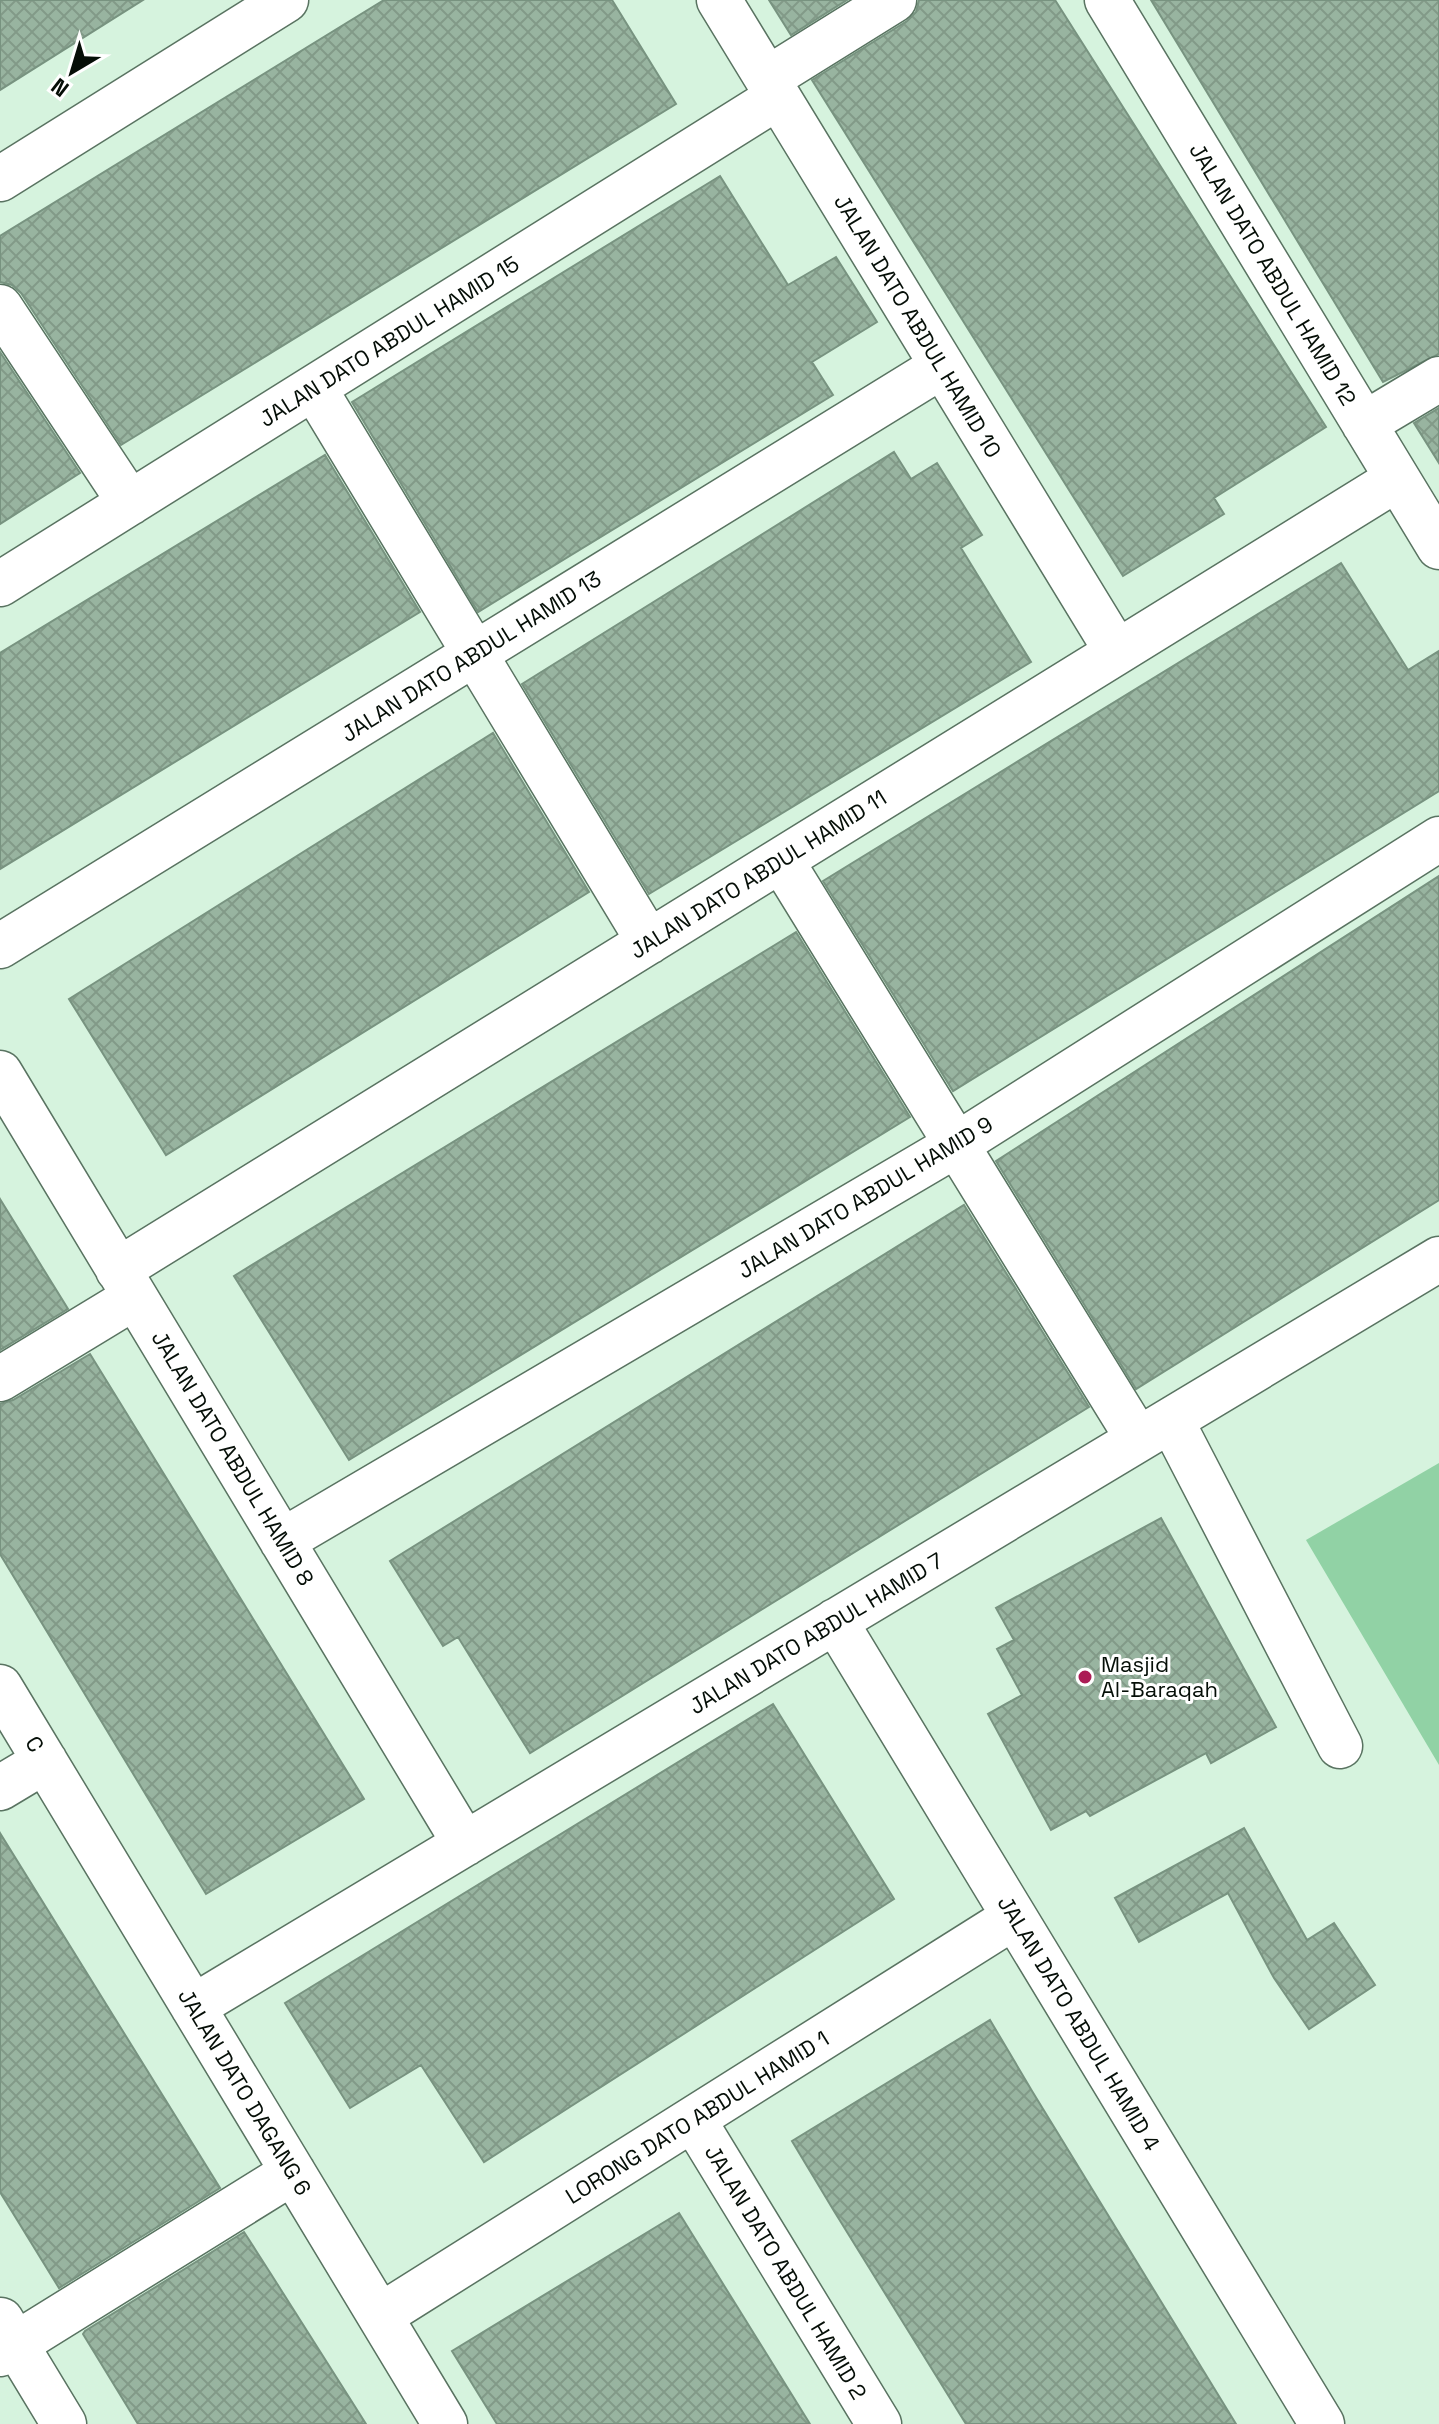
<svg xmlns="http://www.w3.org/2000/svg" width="1439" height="2424" font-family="'Space Grotesk',sans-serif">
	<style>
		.pitch { fill: #91d2a5 }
		.building { fill: url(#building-cross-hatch); stroke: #789380; stroke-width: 2 }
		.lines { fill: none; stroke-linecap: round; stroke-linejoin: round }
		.minor-casing { stroke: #597361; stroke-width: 47 }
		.minor { stroke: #fff; stroke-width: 44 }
		.poi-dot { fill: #ab1c55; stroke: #fff; stroke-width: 3 }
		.labels { text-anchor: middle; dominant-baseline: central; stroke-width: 6; stroke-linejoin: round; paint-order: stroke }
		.street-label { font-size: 22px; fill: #050e07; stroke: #fff }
		.poi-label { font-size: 22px; fill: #050e07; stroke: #fff; text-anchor: start }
	</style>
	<defs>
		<pattern id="building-cross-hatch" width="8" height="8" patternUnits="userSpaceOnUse" patternTransform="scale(2)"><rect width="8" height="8" fill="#98b4a0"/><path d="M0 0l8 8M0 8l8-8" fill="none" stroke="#829a88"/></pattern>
	</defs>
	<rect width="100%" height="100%" fill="#d6f3de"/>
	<path class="pitch" d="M 1439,1463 L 1439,1765 L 1306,1540 Z"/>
	<path class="building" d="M 0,0 L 143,0 L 0,90 Z
		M 384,0 L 612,0 L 676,104 L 121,445 L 21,293 L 12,285 L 0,282 L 0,236 Z
		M 769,0 L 847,0 L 791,35 Z
		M 919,0 L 1055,0 L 1326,427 L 1214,498 L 1224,514 L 1123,576 L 812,80 L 907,21 L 916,12 Z
		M 1151,0 L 1439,0 L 1439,354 L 1383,382 Z
		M 720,176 L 788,285 L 836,257 L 877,322 L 812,362 L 833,395 L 478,612 L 352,402 Z
		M 0,352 L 80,473 L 0,524 Z
		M 1439,408 L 1439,463 L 1414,423 Z
		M 894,452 L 911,479 L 937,463 L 982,535 L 961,548 L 1031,662 L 649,894 L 522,684 Z
		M 325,455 L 420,612 L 0,869 L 0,653 Z
		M 1341,563 L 1408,670 L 1439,651 L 1439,791 L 953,1091 L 823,881 Z
		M 493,733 L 589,892 L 166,1155 L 69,999 Z
		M 1439,876 L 1439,1200 L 1136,1389 L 996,1161 Z
		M 796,932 L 910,1117 L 349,1460 L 234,1276 Z
		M 0,1199 L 68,1309 L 0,1350 Z
		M 964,1205 L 1089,1407 L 530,1753 L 458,1637 L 443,1646 L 390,1561 Z
		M 90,1354 L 364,1799 L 206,1894 L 0,1554 L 0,1404 L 13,1400 Z
		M 1161,1518 L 1276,1727 L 1211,1763 L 1206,1753 L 1090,1816 L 1086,1811 L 1051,1830 L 988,1714 L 1022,1695 L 997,1649 L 1014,1640 L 996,1608 Z
		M 773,1704 L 894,1899 L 484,2162 L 421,2065 L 350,2108 L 285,2003 Z
		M 1244,1828 L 1307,1940 L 1334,1923 L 1375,1985 L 1309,2029 L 1274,1978 L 1228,1893 L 1139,1942 L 1115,1898 Z
		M 0,1833 L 220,2188 L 59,2288 L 0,2192 Z
		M 990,2020 L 1032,2091 L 1236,2424 L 966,2424 L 834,2211 L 792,2141 Z
		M 679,2213 L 810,2424 L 497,2424 L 452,2351 Z
		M 244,2232 L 269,2271 L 366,2424 L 138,2424 L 83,2334 L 85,2331 Z"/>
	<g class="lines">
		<defs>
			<path id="minor" d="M 719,0 L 1117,652
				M 1107,0 L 1439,547
				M 767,79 L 894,0
				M 0,179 L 286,0
				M 0,307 L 130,503
				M 314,388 L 649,942
				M 1364,424 L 1439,379
				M 0,584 L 778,97
				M 781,860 L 1138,1439
				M 0,946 L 942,366
				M 0,1073 L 465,1844
				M 118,1270 L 1397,479
				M 0,1379 L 135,1297
				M 1171,1420 L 1340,1746
				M 282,1541 L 956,1145 L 1439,839
				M 835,1621 L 1322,2424
				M 0,1687 L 445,2424
				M 0,1788 L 45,1761
				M 193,2007 L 1439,1259
				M 693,2119 L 879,2424
				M 380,2316 L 1014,1917
				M 1,2320 L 64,2424
				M 0,2354 L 293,2172"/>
		</defs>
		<use href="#minor" class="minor-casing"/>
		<use href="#minor" class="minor"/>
	</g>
	<circle class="poi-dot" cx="1085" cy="1677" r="8"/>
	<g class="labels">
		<g class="street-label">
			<text transform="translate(1273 274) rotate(59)">JALAN DATO ABDUL HAMID 12</text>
			<text transform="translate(918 326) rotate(59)">JALAN DATO ABDUL HAMID 10</text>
			<text transform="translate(389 341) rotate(-32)">JALAN DATO ABDUL HAMID 15</text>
			<text transform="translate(471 656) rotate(-32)">JALAN DATO ABDUL HAMID 13</text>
			<text transform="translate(758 874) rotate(-32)">JALAN DATO ABDUL HAMID 11</text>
			<text transform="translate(865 1197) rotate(-31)">JALAN DATO ABDUL HAMID 9</text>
			<text transform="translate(233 1458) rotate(59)">JALAN DATO ABDUL HAMID 8</text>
			<text transform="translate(816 1633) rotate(-31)">JALAN DATO ABDUL HAMID 7</text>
			<text transform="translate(35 1744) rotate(59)">C</text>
			<text transform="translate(1079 2023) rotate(59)">JALAN DATO ABDUL HAMID 4</text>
			<text transform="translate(245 2092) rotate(59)">JALAN DATO DAGANG 6</text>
			<text transform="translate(697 2117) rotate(-32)">LORONG DATO ABDUL HAMID 1</text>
			<text transform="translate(786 2272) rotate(59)">JALAN DATO ABDUL HAMID 2</text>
		</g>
		<g class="poi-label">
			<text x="1101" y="1664">Masjid<tspan x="1101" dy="25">Al-Baraqah</tspan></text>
		</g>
	</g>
	<g transform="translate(72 72) rotate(218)" stroke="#ffffff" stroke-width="6" paint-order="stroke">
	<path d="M0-6L14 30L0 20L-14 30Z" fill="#050e07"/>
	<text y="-12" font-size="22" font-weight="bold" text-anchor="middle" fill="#050e07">N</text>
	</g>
</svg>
